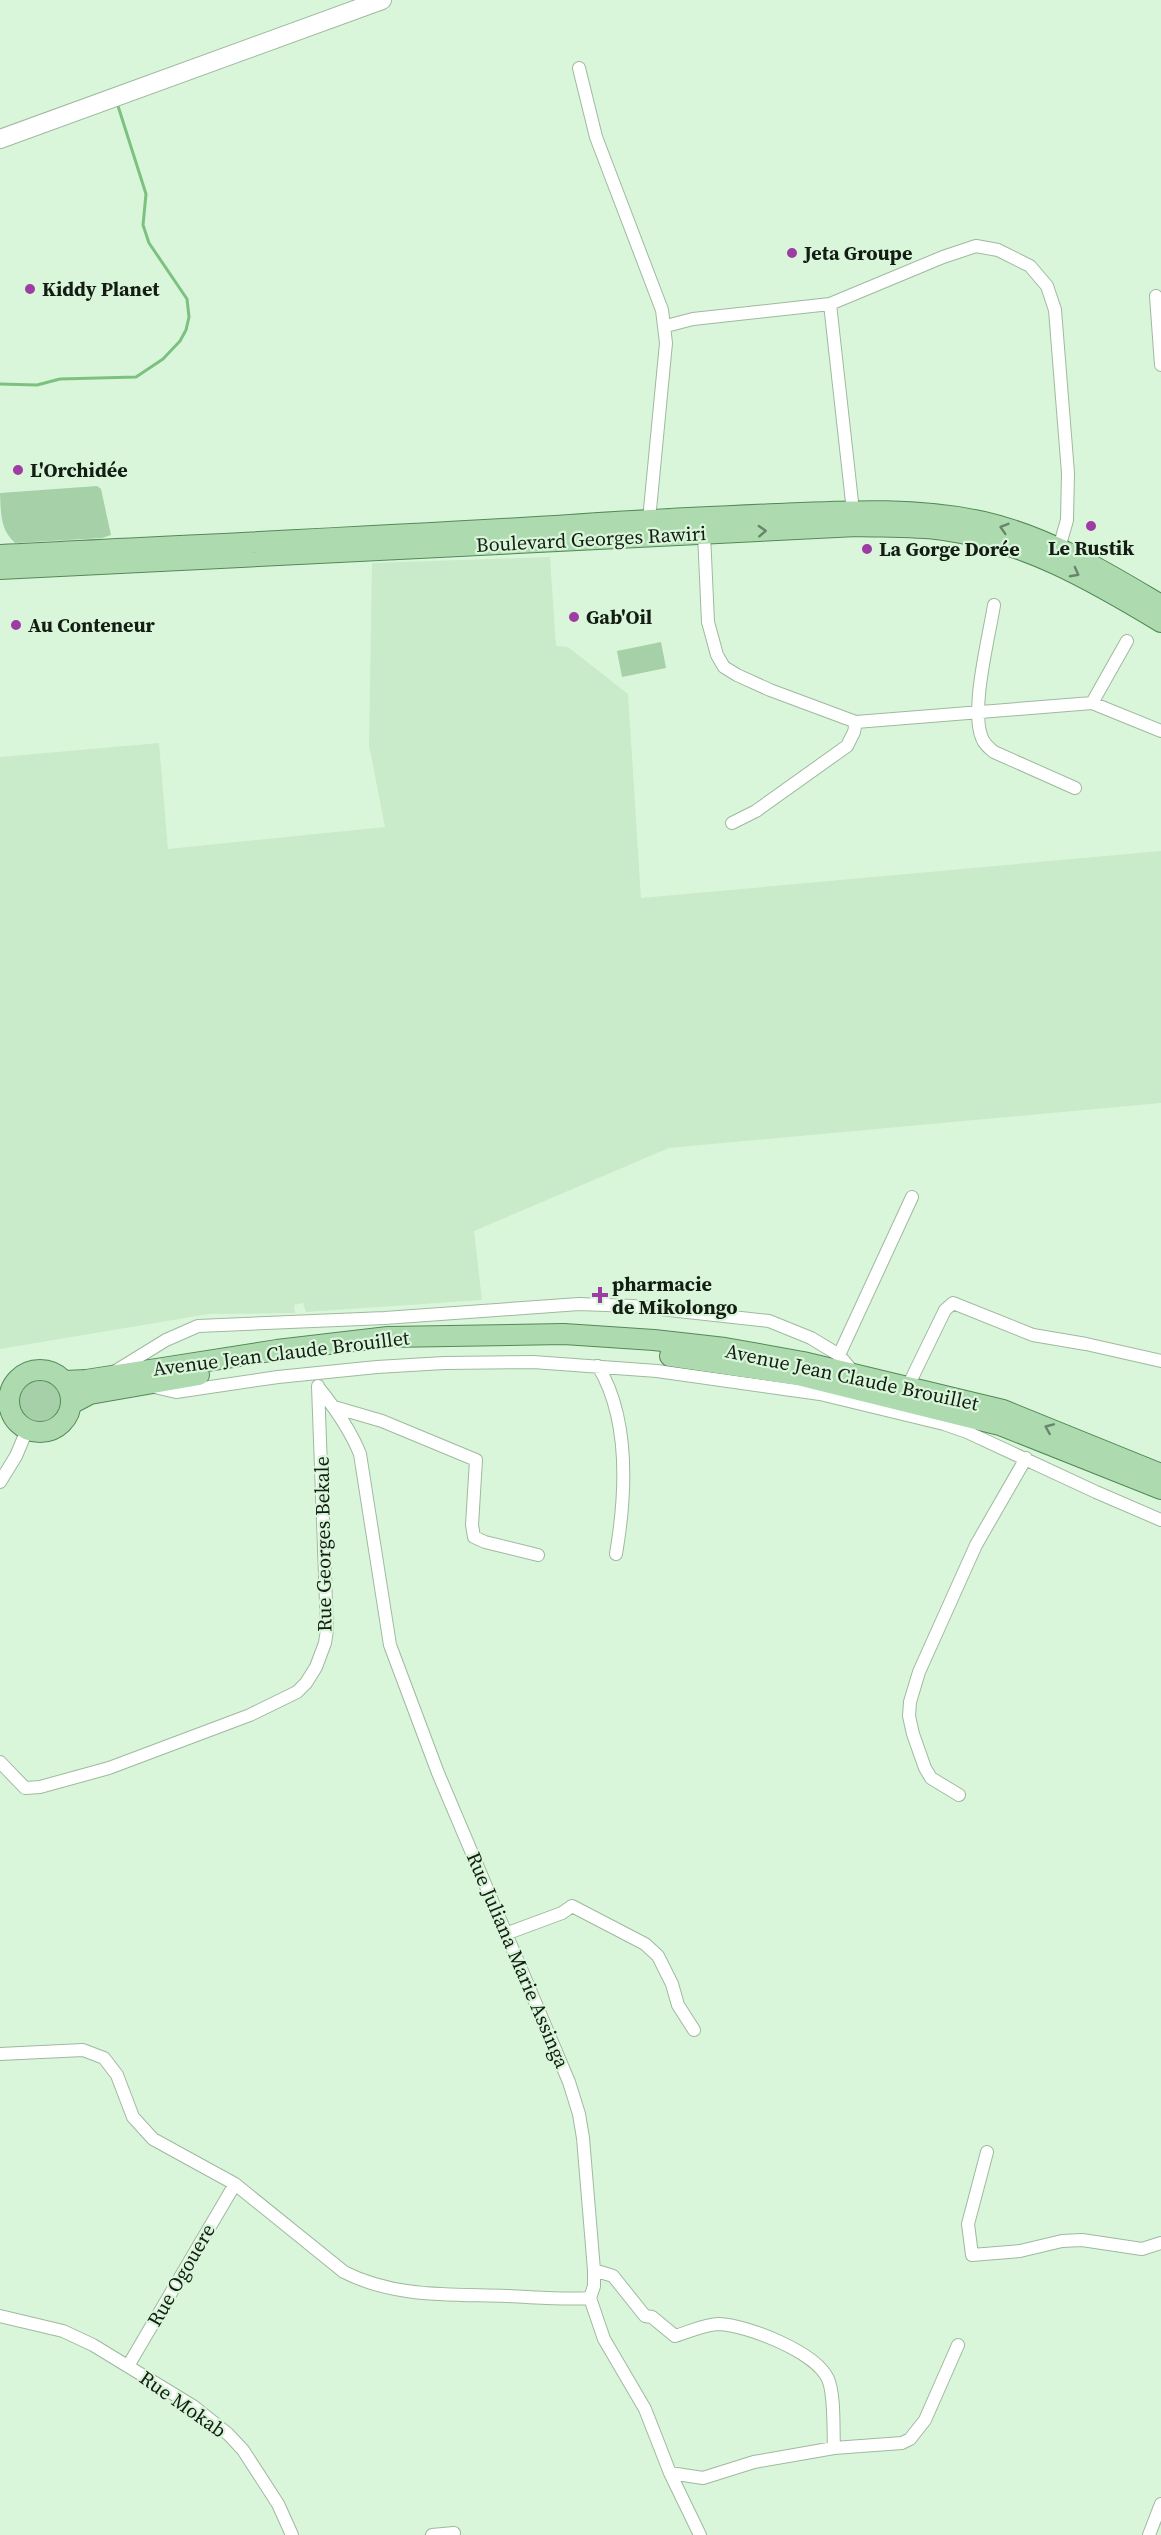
<svg xmlns="http://www.w3.org/2000/svg" width="1161" height="2535" font-family="'Source Serif 4',serif">
	<style>
		.built { fill: #c9ebca }
		.green { fill: #a6d0a7 }
		.lines { fill: none; stroke-linecap: round; stroke-linejoin: round }
		.stream { stroke: #7dc180; stroke-width: 3 }
		.minor-casing { stroke: #9fb99f; stroke-width: 14 }
		.secondary-casing { stroke: #9fb99f; stroke-width: 20 }
		.primary-casing { stroke: #538956; stroke-width: 22 }
		.minor { stroke: #fff; stroke-width: 12 }
		.secondary { stroke: #fff; stroke-width: 18 }
		.primary { stroke: #addbaf; stroke-width: 20 }
		.oneway { stroke: #688669 }
		.poi-dot { fill: #9d3ca3; stroke: #daf6da; stroke-width: 2 }
		.labels { text-anchor: middle; dominant-baseline: central; stroke-width: 4.5; stroke-linejoin: round; paint-order: stroke }
		.poi-label { font-size: 20px; font-weight: bold; fill: #131d13; stroke: #daf6da; text-anchor: start }
		.street-label { font-size: 20px; fill: #131d13; stroke: #daf6da }
	</style>
	<rect width="100%" height="100%" fill="#daf6da"/>
	<path class="built" d="M 550,557 L 556,646 L 568,647 L 628,694 L 641,898 L 1161,851 L 1161,1103 L 669,1148 L 474,1231 L 482,1300 L 306,1312 L 303,1303 L 294,1305 L 295,1313 L 209,1314 L 0,1349 L 0,757 L 159,743 L 168,849 L 385,827 L 369,745 L 372,563 Z"/>
	<path class="green" d="M 97,486 L 101,489 L 111,535 L 102,538 L 15,543 C 0,529 1,514 0,493 Z
		M 661,642 L 666,668 L 622,677 L 617,651 Z
		M18 1401a23 23 0 1 1 46 0a23 23 0 1 1-46 0Z"/>
	<g class="lines">
		<path class="stream" d="M 0,384 L 37,385 L 60,379 L 136,377 L 163,359 L 180,341 L 186,330 L 189,317 L 187,299 L 149,243 L 143,225 L 146,194 L 118,106"/>
		<defs>
			<path id="minor" d="M 579,68 L 596,137 L 662,310 L 666,343 L 649,520
				M 1156,296 L 1161,365
				M 830,304 L 853,511
				M 666,326 L 693,319 L 830,304 L 943,257 L 976,246 L 998,250 L 1030,266 L 1047,286 L 1055,310 L 1068,473 L 1067,520 L 1059,548
				M 704,534 L 708,622 L 717,655 L 724,667 L 737,675 L 770,690 L 856,722 L 1092,703 L 1161,731
				M 994,605 C 989,637 970,710 982,738 C 984,744 989,748 994,752 L 1075,788
				M 1092,703 L 1127,641
				M 732,823 L 756,811 L 847,746 L 854,732 L 856,722
				M 839,1355 L 912,1197
				M 598,1366 C 630,1419 626,1495 616,1554
				M 114,1372 L 166,1340 L 198,1326 L 385,1318 L 579,1304 L 633,1306 L 769,1321 L 811,1338 L 839,1355 L 854,1373
				M 150,1386 L 176,1392 L 278,1377 L 377,1367 L 444,1363 L 533,1362 L 657,1371 L 820,1394 L 944,1424 L 967,1432 L 1096,1492 L 1161,1520
				M 908,1386 L 945,1310 L 953,1303 L 1033,1335 L 1086,1344 L 1161,1361
				M 318,1387 C 335,1408 350,1429 360,1454 L 390,1645 L 438,1773 L 569,2082 L 579,2114 L 583,2138 L 594,2270 L 594,2286 L 590,2298 L 604,2339 L 645,2409 L 670,2473 L 700,2535
				M 334,1407 L 382,1421 L 476,1460 L 472,1525 L 474,1537 L 485,1542 L 538,1555
				M 0,1482 L 16,1456 L 27,1430
				M 0,1762 L 25,1788 L 40,1787 L 109,1768 L 250,1715 L 297,1692 L 306,1683 L 316,1667 L 325,1643 L 327,1630 L 318,1386
				M 959,1795 L 931,1778 L 925,1768 L 913,1734 L 909,1716 L 910,1702 L 919,1672 L 976,1545 L 1026,1458
				M 508,1933 L 562,1913 L 572,1906 L 645,1944 L 658,1956 L 672,1984 L 678,2005 L 694,2030
				M 0,2054 L 83,2050 L 104,2058 L 117,2075 L 133,2117 L 153,2139 L 235,2184 L 344,2272 C 395,2298 451,2294 507,2296 C 534,2297 563,2300 590,2298
				M 987,2152 L 968,2224 L 972,2255 L 1020,2251 L 1062,2241 L 1082,2240 L 1142,2249 L 1161,2243
				M 594,2270 L 613,2276 L 645,2316 L 652,2317 L 675,2336 C 689,2332 705,2324 719,2324 C 747,2325 816,2352 828,2379 C 835,2395 833,2429 834,2448
				M 0,2316 L 63,2331 L 93,2345 L 193,2406 L 228,2434 L 243,2450 L 278,2504 L 292,2535
				M 128,2366 L 235,2184
				M 670,2473 L 703,2478 L 754,2462 L 834,2448 L 902,2443 L 910,2439 L 925,2420 L 958,2345
				M 432,2535 L 454,2533
				M 1149,2535 L 1161,2504"/>
			<path id="secondary" d="M 0,139 L 382,0"/>
			<path id="primary" d="M 0,555 C 190,545 380,537 570,525 C 639,520 708,517 777,514 C 847,511 916,507 984,522 C 1049,537 1105,572 1161,605
				M 0,569 L 857,526 C 886,527 915,526 944,530 C 1024,541 1093,581 1161,622
				M 670,1356 L 798,1375 L 1000,1425 L 1161,1489
				M9 1401a31 31 0 1 1 62 0a31 31 0 1 1-62 0Z
				M 65,1381 L 86,1380 L 277,1350 L 388,1337 L 564,1334 L 654,1340 L 725,1348 L 803,1362 L 1003,1410 L 1161,1474
				M 71,1404 L 90,1394 L 199,1375"/>
		</defs>
		<use href="#minor" class="minor-casing"/>
		<use href="#secondary" class="secondary-casing"/>
		<use href="#primary" class="primary-casing"/>
		<use href="#minor" class="minor"/>
		<use href="#secondary" class="secondary"/>
		<use href="#primary" class="primary"/>
	</g>
	<defs><path id="oneway-chevron" d="M-2-3.5L2.5 0L-2 3.5" fill="none" stroke-width="1.6" stroke-linecap="round" stroke-linejoin="round" transform="scale(1.5)"/></defs>
	<g class="oneway">
		<use href="#oneway-chevron" transform="translate(1004 528) rotate(-163)"/>
		<use href="#oneway-chevron" transform="translate(762 531) rotate(-3)"/>
		<use href="#oneway-chevron" transform="translate(1075 573) rotate(28)"/>
		<use href="#oneway-chevron" transform="translate(1049 1428) rotate(-157)"/>
	</g>
	<g class="poi-dot">
		<circle cx="792" cy="253" r="6"/>
		<circle cx="30" cy="289" r="6"/>
		<circle cx="18" cy="470" r="6"/>
		<circle cx="1091" cy="526" r="6"/>
		<circle cx="867" cy="549" r="6"/>
		<circle cx="574" cy="617" r="6"/>
		<circle cx="16" cy="625" r="6"/>
		<path d="M597 1286h6v6h6v6h-6v6h-6v-6h-6v-6h6z"/>
	</g>
	<g class="labels">
		<g class="poi-label">
			<text x="804" y="253">Jeta Groupe</text>
			<text x="42" y="289">Kiddy Planet</text>
			<text x="30" y="470">L'Orchidée</text>
			<text x="1091" y="548" text-anchor="middle">Le Rustik</text>
			<text x="879" y="549">La Gorge Dorée</text>
			<text x="586" y="617">Gab'Oil</text>
			<text x="28" y="625">Au Conteneur</text>
			<text x="612" y="1284">pharmacie<tspan x="612" dy="23">de Mikolongo</tspan></text>
		</g>
		<g class="street-label">
			<text transform="translate(591 539) rotate(-3)">Boulevard Georges Rawiri</text>
			<text transform="translate(281 1353) rotate(-7)">Avenue Jean Claude Brouillet</text>
			<text transform="translate(852 1377) rotate(12)">Avenue Jean Claude Brouillet</text>
			<text transform="translate(323 1544) rotate(-91)">Rue Georges Bekale</text>
			<text transform="translate(518 1960) rotate(67)">Rue Juliana Marie Assinga</text>
			<text transform="translate(181 2275) rotate(-60)">Rue Ogouere</text>
			<text transform="translate(183 2404) rotate(35)">Rue Mokab</text>
		</g>
	</g>
</svg>
